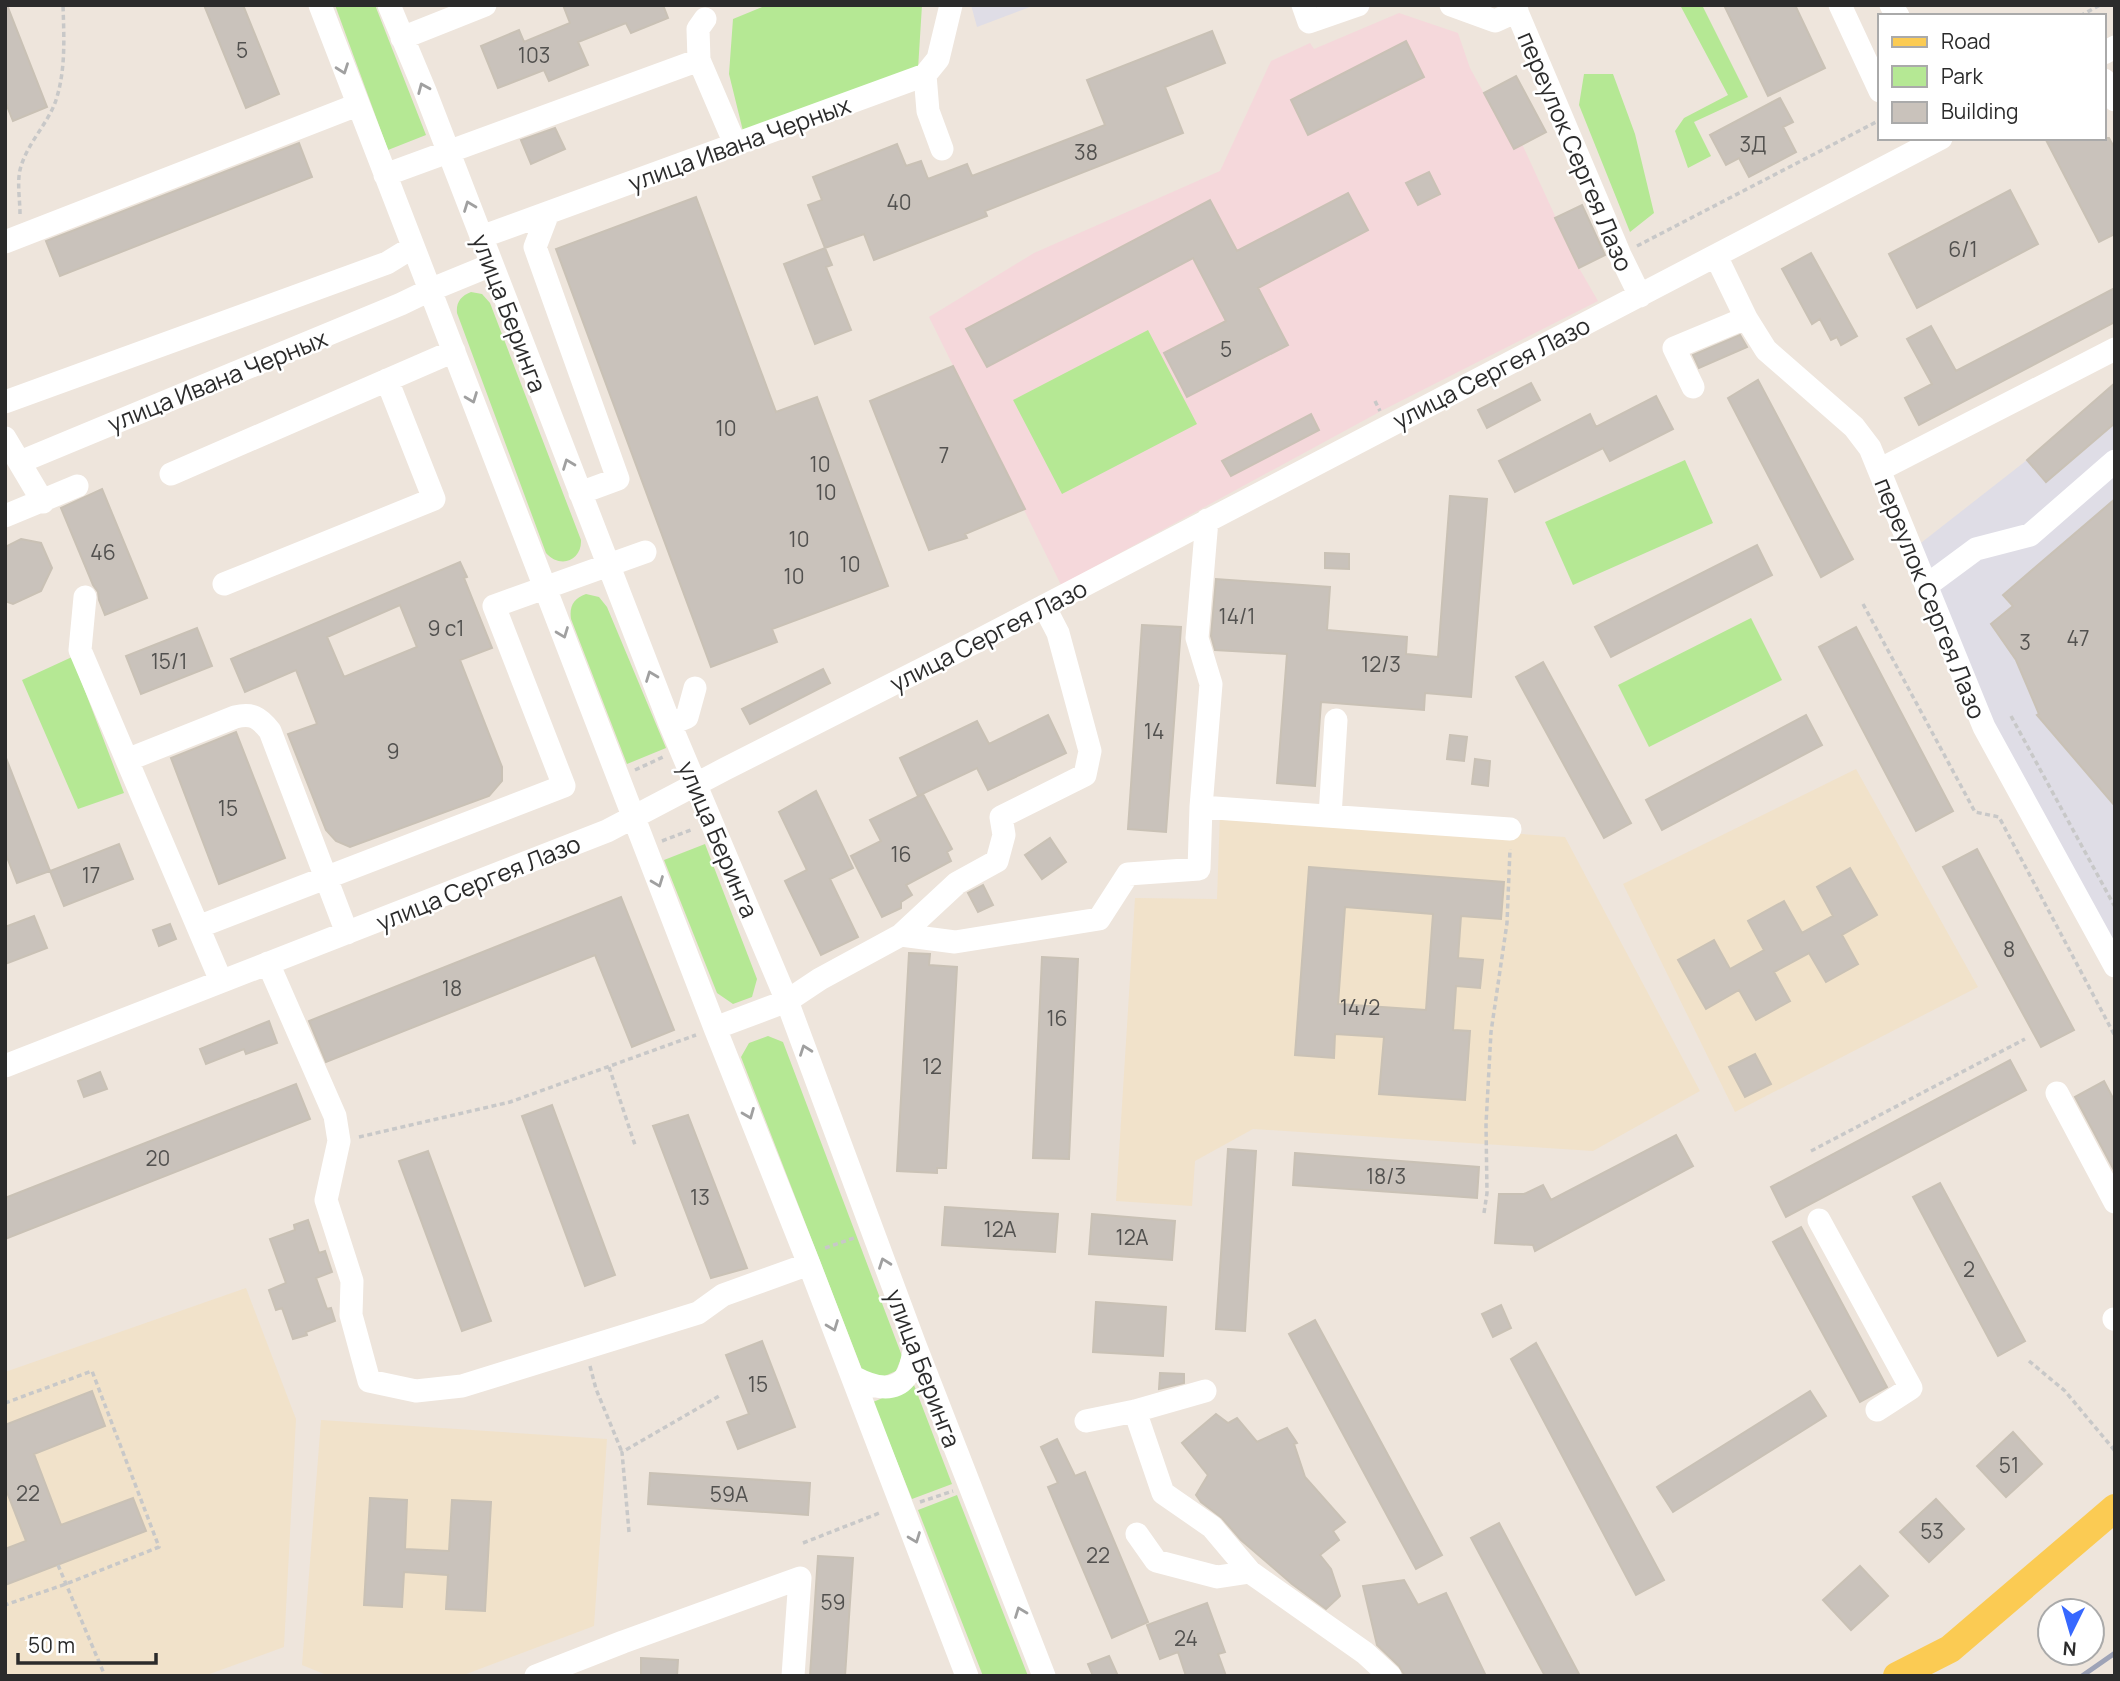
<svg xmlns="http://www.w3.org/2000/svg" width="2120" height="1681" font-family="Manrope,sans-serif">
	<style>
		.industrial { fill: #dfdde6 }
		.education { fill: #f1e2ca }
		.medical { fill: #f5d8db }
		.green { fill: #b5e894 }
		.building { fill: #c9c2bb; stroke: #c9c1b5; stroke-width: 2; fill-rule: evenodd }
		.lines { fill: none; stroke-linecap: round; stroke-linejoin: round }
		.path { stroke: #c8c8c8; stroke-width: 3.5; stroke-dasharray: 5 3.5; stroke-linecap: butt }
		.minor { stroke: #fff; stroke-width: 23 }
		.major { stroke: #fbcb53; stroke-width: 28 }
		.rail { stroke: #9ea3b7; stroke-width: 5 }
		.oneway { stroke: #a0a0a0 }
		.labels { text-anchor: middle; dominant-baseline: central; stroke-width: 5; stroke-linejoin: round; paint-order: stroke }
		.number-label { font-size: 21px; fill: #52514f }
		.street-label { font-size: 24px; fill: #2b2b2b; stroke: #fff }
	</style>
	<rect width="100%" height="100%" fill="#eee5dc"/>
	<path class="industrial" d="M 971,5 L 1035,5 L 977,27 Z
		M 2115,383 L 2115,952 L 1990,723 L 1917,546 L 2027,460 Z"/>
	<path class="education" d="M 1856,769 L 1978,987 L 1735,1112 L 1623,884 Z
		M 1220,813 L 1565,837 L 1700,1091 L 1593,1151 L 1253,1129 L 1195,1161 L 1192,1206 L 1116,1201 L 1135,898 L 1217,899 Z
		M 246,1288 L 296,1419 L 284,1647 L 204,1676 L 5,1676 L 5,1372 Z
		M 321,1420 L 607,1439 L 594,1626 L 461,1676 L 329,1676 L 302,1665 Z"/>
	<path class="medical" d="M 1399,13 L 1458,33 L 1470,68 L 1514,148 L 1522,144 L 1579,268 L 1598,301 L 1383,410 L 1061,585 L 929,317 L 1034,253 L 1220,171 L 1271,61 L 1310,43 L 1314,49 Z"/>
	<path class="green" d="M 335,5 L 375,5 L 426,135 L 388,150 Z
		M 767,5 L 922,5 L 918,69 L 743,131 L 729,74 L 733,19 Z
		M 1680,5 L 1702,5 L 1748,97 L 1694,122 L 1711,156 L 1688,168 L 1675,131 L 1684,118 L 1728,95 Z
		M 1584,74 L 1613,74 L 1635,134 L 1654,213 L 1630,232 L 1579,105 Z
		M 471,292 L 482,294 L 490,303 L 581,540 C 582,561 560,569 546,553 L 457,313 C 456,302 461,296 471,292 Z
		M 1148,330 L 1197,424 L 1062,494 L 1013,400 Z
		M 1685,460 L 1713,523 L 1573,585 L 1545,522 Z
		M 586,594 L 599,597 L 607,607 L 666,748 L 627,764 L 571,619 C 569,606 574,598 586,594 Z
		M 1751,618 L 1782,680 L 1649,747 L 1618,685 Z
		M 72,657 L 124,793 L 78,809 L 22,680 Z
		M 705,844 L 757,979 L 752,997 L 733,1004 L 717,993 L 664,860 Z
		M 768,1036 L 783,1042 L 902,1356 L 896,1371 L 878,1379 L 863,1372 L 741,1057 L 749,1043 Z
		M 914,1385 L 952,1484 L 912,1499 L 873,1402 Z
		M 957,1495 L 1028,1676 L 983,1676 L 918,1510 Z"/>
	<path class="building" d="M 5,5 L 7,5 L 47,107 L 13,121 L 5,101 Z
		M 204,5 L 243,5 L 279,94 L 246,108 Z
		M 563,5 L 663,5 L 668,18 L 631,33 L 626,23 L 578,42 L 588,65 L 549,81 L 544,70 L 498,88 L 481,46 L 519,30 L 524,42 L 570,23 Z
		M 1724,5 L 1795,5 L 1825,68 L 1768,96 Z
		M 1212,31 L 1225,63 L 1165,87 L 1183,133 L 985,211 L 987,216 L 874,260 L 864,234 L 825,248 L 808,205 L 822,200 L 813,177 L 897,144 L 906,166 L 921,161 L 928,179 L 967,164 L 972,176 L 1105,125 L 1087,80 Z
		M 1406,41 L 1424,77 L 1308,135 L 1291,100 Z
		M 1516,76 L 1546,132 L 1514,149 L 1484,93 Z
		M 1780,98 L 1793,122 L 1783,127 L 1796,152 L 1749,177 L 1739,158 L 1726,165 L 1710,135 Z
		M 555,128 L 565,149 L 531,164 L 521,140 Z
		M 2045,138 L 2109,138 L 2115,149 L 2115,234 L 2099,242 Z
		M 299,143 L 312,177 L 60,276 L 46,241 Z
		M 1429,172 L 1440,194 L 1418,205 L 1406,183 Z
		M 2010,190 L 2038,244 L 1917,308 L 1889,254 Z
		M 1348,193 L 1368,230 L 1258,288 L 1288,345 L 1187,397 L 1164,353 L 1226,321 L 1193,258 L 987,367 L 966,329 L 1210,200 L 1237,251 Z
		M 696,197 L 776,412 L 817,397 L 888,586 L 772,629 L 777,642 L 711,667 L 556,249 Z
		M 1582,205 L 1605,255 L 1579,268 L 1555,218 Z
		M 825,248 L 832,265 L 826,267 L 851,330 L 815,344 L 784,264 Z
		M 1811,253 L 1857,336 L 1841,345 L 1837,337 L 1831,340 L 1820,319 L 1812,324 L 1782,269 Z
		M 2115,288 L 2115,322 L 1919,425 L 1905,398 L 1932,384 L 1907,339 L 1931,326 L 1956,371 Z
		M 1740,335 L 1747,347 L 1699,368 L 1693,355 Z
		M 953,366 L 1025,509 L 965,534 L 967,538 L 929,550 L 870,401 Z
		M 1758,380 L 1853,559 L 1821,577 L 1728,398 Z
		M 1531,383 L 1540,400 L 1487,428 L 1478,410 Z
		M 2115,383 L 2115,423 L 2046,482 L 2027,460 Z
		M 1656,396 L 1673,429 L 1610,461 L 1603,448 L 1515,492 L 1499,461 L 1590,414 L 1596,427 Z
		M 1311,414 L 1319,430 L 1231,476 L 1222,461 Z
		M 102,489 L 147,598 L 105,615 L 99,600 L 98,592 L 93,585 L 61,508 Z
		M 1450,496 L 1487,499 L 1471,697 L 1425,693 L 1424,710 L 1321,702 L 1315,786 L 1277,783 L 1287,654 L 1215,650 L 1211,636 L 1216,579 L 1330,587 L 1327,630 L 1407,637 L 1406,654 L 1438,657 Z
		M 2115,499 L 2115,806 L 2037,715 L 2039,714 L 2016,660 L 1991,624 L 2013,606 L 2003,595 Z
		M 21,539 L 41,543 L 52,568 L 41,591 L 13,604 L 5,601 L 5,547 Z
		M 1757,545 L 1772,575 L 1611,657 L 1595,627 Z
		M 1325,553 L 1349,554 L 1349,569 L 1325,568 Z
		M 460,562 L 467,577 L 464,578 L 492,648 L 460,660 L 502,767 L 502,781 L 489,796 L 350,847 L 336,841 L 326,830 L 288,734 L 317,724 L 296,670 L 245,692 L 231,659 ZM 400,605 L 417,647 L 344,677 L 327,637 Z
		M 1142,625 L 1181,627 L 1166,832 L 1128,829 Z
		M 1856,627 L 1953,811 L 1916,831 L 1819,647 Z
		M 197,628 L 212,666 L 141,694 L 126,656 Z
		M 1543,662 L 1631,823 L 1604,838 L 1516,677 Z
		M 823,669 L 830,683 L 750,724 L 742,709 Z
		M 1048,715 L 1066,753 L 988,790 L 977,768 L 918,796 L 900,758 L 977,721 L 989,744 Z
		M 1806,715 L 1822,745 L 1662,830 L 1646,800 Z
		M 236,732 L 285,858 L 219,884 L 171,758 Z
		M 1450,735 L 1467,737 L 1464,761 L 1447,759 Z
		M 6,758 L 50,871 L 17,883 L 5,852 Z
		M 1475,759 L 1490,761 L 1488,786 L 1472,784 Z
		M 816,791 L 853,868 L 830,879 L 858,937 L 821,955 L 785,881 L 807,870 L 779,812 Z
		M 923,794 L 952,849 L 947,852 L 951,861 L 906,885 L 912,895 L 901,902 L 901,908 L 882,917 L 851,856 L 881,841 L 870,820 Z
		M 1050,838 L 1066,862 L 1042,879 L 1025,855 Z
		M 119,844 L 133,879 L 64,906 L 50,871 Z
		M 1977,849 L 2074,1030 L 2041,1047 L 1943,867 Z
		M 1309,867 L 1504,882 L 1501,919 L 1461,916 L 1458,958 L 1483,960 L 1480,988 L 1456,986 L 1453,1030 L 1470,1031 L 1465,1100 L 1379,1094 L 1384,1037 L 1335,1034 L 1334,1058 L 1295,1055 ZM 1345,907 L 1433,914 L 1426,1010 L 1338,1004 Z
		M 1850,868 L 1877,915 L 1842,935 L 1858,964 L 1826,982 L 1809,953 L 1774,972 L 1790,1001 L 1756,1020 L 1739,990 L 1706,1009 L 1678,960 L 1714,940 L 1730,969 L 1764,950 L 1748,921 L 1784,901 L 1802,933 L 1833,916 L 1817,887 Z
		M 983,885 L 993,905 L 978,912 L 968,893 Z
		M 621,897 L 674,1030 L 632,1047 L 595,955 L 326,1062 L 309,1021 Z
		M 34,916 L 47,948 L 5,964 L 5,927 Z
		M 170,924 L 176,939 L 159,946 L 153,930 Z
		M 909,953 L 930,954 L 929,965 L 957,967 L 946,1168 L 937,1168 L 937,1173 L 897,1171 Z
		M 1042,957 L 1078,959 L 1069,1159 L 1033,1158 Z
		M 269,1021 L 277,1043 L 246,1054 L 244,1049 L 206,1064 L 200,1049 Z
		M 1755,1054 L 1771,1084 L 1745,1097 L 1729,1067 Z
		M 2010,1060 L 2026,1090 L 1786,1217 L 1771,1187 Z
		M 100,1072 L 107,1089 L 84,1097 L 78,1081 Z
		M 2104,1081 L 2115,1102 L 2115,1172 L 2075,1097 Z
		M 296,1084 L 310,1119 L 5,1239 L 5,1198 Z
		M 552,1105 L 615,1275 L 585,1286 L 522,1116 Z
		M 688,1115 L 747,1268 L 711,1278 L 653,1126 Z
		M 1676,1135 L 1693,1166 L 1535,1251 L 1533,1245 L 1495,1243 L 1499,1194 L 1524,1194 L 1543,1185 L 1551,1200 Z
		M 1228,1149 L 1256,1151 L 1245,1331 L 1216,1329 Z
		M 428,1151 L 491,1321 L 462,1331 L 399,1161 Z
		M 1295,1153 L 1479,1167 L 1477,1198 L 1293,1185 Z
		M 1940,1183 L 2025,1341 L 1998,1356 L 1913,1197 Z
		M 945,1207 L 1058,1214 L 1055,1252 L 942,1245 Z
		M 1092,1214 L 1175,1221 L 1172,1260 L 1089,1254 Z
		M 308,1220 L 319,1253 L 325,1251 L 332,1272 L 316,1278 L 327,1309 L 331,1308 L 335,1321 L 306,1332 L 307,1335 L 293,1339 L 282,1308 L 276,1310 L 269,1290 L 286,1283 L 270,1239 L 295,1230 L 294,1225 Z
		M 1801,1227 L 1887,1387 L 1860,1402 L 1773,1242 Z
		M 1096,1302 L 1166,1307 L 1163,1356 L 1093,1352 Z
		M 1501,1305 L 1511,1328 L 1493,1337 L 1482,1314 Z
		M 1315,1320 L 1442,1555 L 1416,1569 L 1289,1334 Z
		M 762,1341 L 795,1427 L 738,1449 L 727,1422 L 749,1414 L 726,1355 Z
		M 1536,1343 L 1664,1580 L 1636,1595 L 1511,1359 Z
		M 1160,1373 L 1184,1374 L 1184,1383 L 1159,1389 Z
		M 92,1391 L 105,1426 L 34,1454 L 61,1525 L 133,1498 L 146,1531 L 5,1585 L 5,1549 L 26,1541 L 5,1487 L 5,1425 Z
		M 1810,1391 L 1826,1416 L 1673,1512 L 1657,1487 Z
		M 1216,1414 L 1228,1423 L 1237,1418 L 1257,1442 L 1287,1428 L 1297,1443 L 1294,1444 L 1305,1477 L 1345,1522 L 1333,1531 L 1339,1540 L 1320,1555 L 1331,1569 L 1340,1596 L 1326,1609 L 1292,1584 L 1241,1540 L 1222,1518 L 1201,1502 L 1196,1495 L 1208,1475 L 1182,1443 Z
		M 2013,1432 L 2042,1464 L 2006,1497 L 1977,1466 Z
		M 1057,1439 L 1075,1476 L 1085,1472 L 1148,1622 L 1112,1638 L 1048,1487 L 1058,1483 L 1041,1447 Z
		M 650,1473 L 810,1483 L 808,1515 L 648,1504 Z
		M 370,1498 L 407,1500 L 405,1549 L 449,1551 L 452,1500 L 491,1502 L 485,1611 L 446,1609 L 448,1575 L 404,1572 L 402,1607 L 364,1605 Z
		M 1936,1499 L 1964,1529 L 1929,1562 L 1900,1532 Z
		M 1499,1523 L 1580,1676 L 1545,1676 L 1471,1538 Z
		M 818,1556 L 853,1558 L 845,1676 L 810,1676 Z
		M 1860,1566 L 1888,1596 L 1851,1630 L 1823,1600 Z
		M 1404,1580 L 1418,1605 L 1446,1593 L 1486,1676 L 1405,1676 L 1399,1666 L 1377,1645 L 1363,1586 Z
		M 1207,1603 L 1225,1652 L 1218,1654 L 1226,1676 L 1186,1676 L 1178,1652 L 1160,1659 L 1147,1625 Z
		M 1109,1656 L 1118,1676 L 1093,1676 L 1088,1664 Z
		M 641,1658 L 678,1660 L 677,1676 L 641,1676 Z"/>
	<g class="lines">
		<path class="path" d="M 2080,16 L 2100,5
			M 20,214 C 20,200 17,184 20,170 C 26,145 46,126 55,103 C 66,72 64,38 63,5
			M 1637,246 L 1880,120
			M 1375,401 L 1380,411
			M 1863,604 L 1975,812 L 1999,817 L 2115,1036
			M 2011,716 L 2115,907
			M 635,770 L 663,757
			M 662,841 L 691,830
			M 609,1067 L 635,1145
			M 359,1137 L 510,1102 L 696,1035
			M 1811,1151 L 2025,1039
			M 1484,1213 L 1487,1193 L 1486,1124 L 1491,1032 L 1507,923 L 1510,849
			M 825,1248 L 854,1238
			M 2029,1361 L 2065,1391 L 2115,1451
			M 590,1366 L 596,1389 L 622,1452
			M 5,1403 L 92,1371 L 159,1547 L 66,1584 L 5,1605
			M 920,1502 L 953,1491
			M 629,1532 L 622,1452 L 719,1396
			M 803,1543 L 882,1512
			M 58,1565 L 105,1676"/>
		<path class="minor" d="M 320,5 L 715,1028 L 809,1264 L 967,1676
			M 389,5 L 425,91 L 670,724 L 787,1001 L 915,1345 L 1044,1676
			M 1303,5 L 1309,22 L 1358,5
			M 1451,5 L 1495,21 L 1517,11
			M 1514,5 L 1620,255 L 1640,296
			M 1840,5 L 1880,91
			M 1891,5 L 1898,16
			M 402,38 L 485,5
			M 2104,53 L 2115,47
			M 699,60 L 735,144
			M 925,75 L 928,111 L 942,149
			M 2104,80 L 2115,100
			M 385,175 L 699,60 L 698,29 L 705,19
			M 548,213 L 535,247 L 618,479 L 580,493
			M 481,237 L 925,75 L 938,59 L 951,5
			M 5,242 L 357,105
			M 1716,256 L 1746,318 L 1766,350 L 1854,427 L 1870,448 L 1984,727 L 2115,966
			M 1693,387 L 1674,348 L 1746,318
			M 5,402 L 387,263 L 413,247
			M 5,438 L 43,502
			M 20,462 L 401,304 L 430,290 L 491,265
			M 1879,470 L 2115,349
			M 171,474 L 454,351
			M 5,516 L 77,486
			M 1207,520 L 1197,638 L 1211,684 L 1201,807 L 1510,829
			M 224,584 L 434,499 L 387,380
			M 1926,586 L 1976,549 L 2030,535 L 2115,461
			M 85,597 L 80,650 L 221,981
			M 670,724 L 687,717 L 695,688
			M 127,760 L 235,717 C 252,713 259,717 270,731 L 347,933
			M 1330,816 L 1336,720
			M 198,927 L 564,786 L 494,606 L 645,552
			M 901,935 L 955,942 L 1099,919 L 1128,874 L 1199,869 L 1201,807
			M 268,963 L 335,1116 L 339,1141 L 326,1200 L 352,1281 L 351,1315 L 369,1381 L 416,1391 L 462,1386 L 698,1313 L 723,1295 L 809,1264
			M 715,1028 L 787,1001 L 820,979 L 901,935 L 957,883 L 997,861 L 1004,835 L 1001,817 L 1085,775 L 1090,751 L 1058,633 L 1044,606
			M 5,1066 L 607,831 L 725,769 L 958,651 L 1941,138
			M 2057,1093 L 2115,1202
			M 1819,1220 L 1911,1388 L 1877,1410
			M 2114,1319 L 2115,1319
			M 853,1377 C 868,1385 892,1394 905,1378 C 912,1369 913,1355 915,1345
			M 1135,1411 L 1163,1493 L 1212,1527 L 1250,1572
			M 1086,1421 L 1135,1411 L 1205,1391
			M 1137,1534 L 1156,1561 L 1217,1577 L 1250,1572 L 1365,1653 L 1390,1676
			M 536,1676 L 623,1642 L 800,1578 L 793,1676"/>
		<path class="major" d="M 1897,1676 L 1950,1649 L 2115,1508"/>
		<path class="rail" d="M 2082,1676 L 2115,1653"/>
	</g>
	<defs><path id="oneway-chevron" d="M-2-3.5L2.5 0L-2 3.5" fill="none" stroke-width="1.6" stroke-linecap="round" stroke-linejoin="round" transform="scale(1.75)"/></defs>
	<g class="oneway">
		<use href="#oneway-chevron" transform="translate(343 69) rotate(70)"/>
		<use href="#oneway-chevron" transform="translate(423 88) rotate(-113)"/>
		<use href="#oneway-chevron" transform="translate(469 206) rotate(-111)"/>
		<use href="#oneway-chevron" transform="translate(472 398) rotate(69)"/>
		<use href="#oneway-chevron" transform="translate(568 464) rotate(-111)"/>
		<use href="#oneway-chevron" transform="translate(563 633) rotate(69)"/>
		<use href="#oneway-chevron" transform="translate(651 676) rotate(-111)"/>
		<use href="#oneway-chevron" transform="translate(658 882) rotate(69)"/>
		<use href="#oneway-chevron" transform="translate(805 1050) rotate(-110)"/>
		<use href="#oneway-chevron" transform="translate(749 1114) rotate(68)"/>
		<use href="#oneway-chevron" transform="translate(884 1263) rotate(-110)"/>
		<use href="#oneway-chevron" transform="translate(833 1326) rotate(69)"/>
		<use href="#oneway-chevron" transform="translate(915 1538) rotate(69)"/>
		<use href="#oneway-chevron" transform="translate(1020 1612) rotate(-111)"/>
	</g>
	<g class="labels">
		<g class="number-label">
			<text x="242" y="50">5</text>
			<text x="534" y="55">103</text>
			<text x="1753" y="144">3Д</text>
			<text x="1086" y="152">38</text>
			<text x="899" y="202">40</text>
			<text x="1963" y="249">6/1</text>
			<text x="1226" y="349">5</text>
			<text x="726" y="428">10</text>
			<text x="944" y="455">7</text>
			<text x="820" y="464">10</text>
			<text x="826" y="492">10</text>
			<text x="799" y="539">10</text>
			<text x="103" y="552">46</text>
			<text x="850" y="564">10</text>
			<text x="794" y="576">10</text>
			<text x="1237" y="616">14/1</text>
			<text x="446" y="628">9 с1</text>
			<text x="2078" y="638">47</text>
			<text x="2025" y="642">3</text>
			<text x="169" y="661">15/1</text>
			<text x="1381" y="664">12/3</text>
			<text x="1154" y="731">14</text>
			<text x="393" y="751">9</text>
			<text x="228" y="808">15</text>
			<text x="901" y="854">16</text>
			<text x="91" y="875">17</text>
			<text x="2009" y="949">8</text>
			<text x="452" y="988">18</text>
			<text x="1360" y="1007">14/2</text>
			<text x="1057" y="1018">16</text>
			<text x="932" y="1066">12</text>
			<text x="158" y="1158">20</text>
			<text x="1386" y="1176">18/3</text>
			<text x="700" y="1197">13</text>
			<text x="1000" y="1229">12А</text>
			<text x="1132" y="1237">12А</text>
			<text x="1969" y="1269">2</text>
			<text x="758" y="1384">15</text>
			<text x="2009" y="1465">51</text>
			<text x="28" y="1493">22</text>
			<text x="729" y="1494">59А</text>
			<text x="1932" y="1531">53</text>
			<text x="1098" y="1555">22</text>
			<text x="833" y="1602">59</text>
			<text x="1186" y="1638">24</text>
		</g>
		<g class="street-label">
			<text transform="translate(739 143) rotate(-20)">улица Ивана Черных</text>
			<text transform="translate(1576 151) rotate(67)">переулок Сергея Лазо</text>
			<text transform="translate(510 313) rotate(69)">улица Беринга</text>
			<text transform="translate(1491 372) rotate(-27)">улица Сергея Лазо</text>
			<text transform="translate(217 380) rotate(-22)">улица Ивана Черных</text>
			<text transform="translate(1931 598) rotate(68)">переулок Сергея Лазо</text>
			<text transform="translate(988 635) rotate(-27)">улица Сергея Лазо</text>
			<text transform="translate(719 839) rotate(67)">улица Беринга</text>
			<text transform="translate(478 882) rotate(-22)">улица Сергея Лазо</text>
			<text transform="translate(924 1368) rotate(69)">улица Беринга</text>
		</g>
	</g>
	<rect width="2120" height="1681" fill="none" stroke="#2b2b2b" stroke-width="14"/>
	<rect x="1878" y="14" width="228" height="126" fill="#ffffff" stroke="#aaaaaa" stroke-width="2"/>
	<rect x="1892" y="37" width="35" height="10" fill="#fbcb53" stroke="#aaaaaa" stroke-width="2"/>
	<text x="1941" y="49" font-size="21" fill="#2b2b2b">Road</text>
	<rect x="1892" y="66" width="35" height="21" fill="#b5e894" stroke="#aaaaaa" stroke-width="2"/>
	<text x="1941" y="84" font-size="21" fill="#2b2b2b">Park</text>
	<rect x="1892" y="102" width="35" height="21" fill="#c9c2bb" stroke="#aaaaaa" stroke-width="2"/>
	<text x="1941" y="119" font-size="21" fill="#2b2b2b">Building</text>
	<g transform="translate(2071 1632) rotate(185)"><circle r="33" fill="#ffffff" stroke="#aaaaaa" stroke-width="2"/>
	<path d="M0-5L12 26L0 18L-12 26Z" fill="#3768ff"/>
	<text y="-10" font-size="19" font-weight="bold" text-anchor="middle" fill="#2b2b2b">N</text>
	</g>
	<path d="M18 1653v10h138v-10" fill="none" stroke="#2b2b2b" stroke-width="3.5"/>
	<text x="28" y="1653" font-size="21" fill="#2b2b2b" stroke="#ffffff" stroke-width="5" paint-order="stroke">50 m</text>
</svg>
